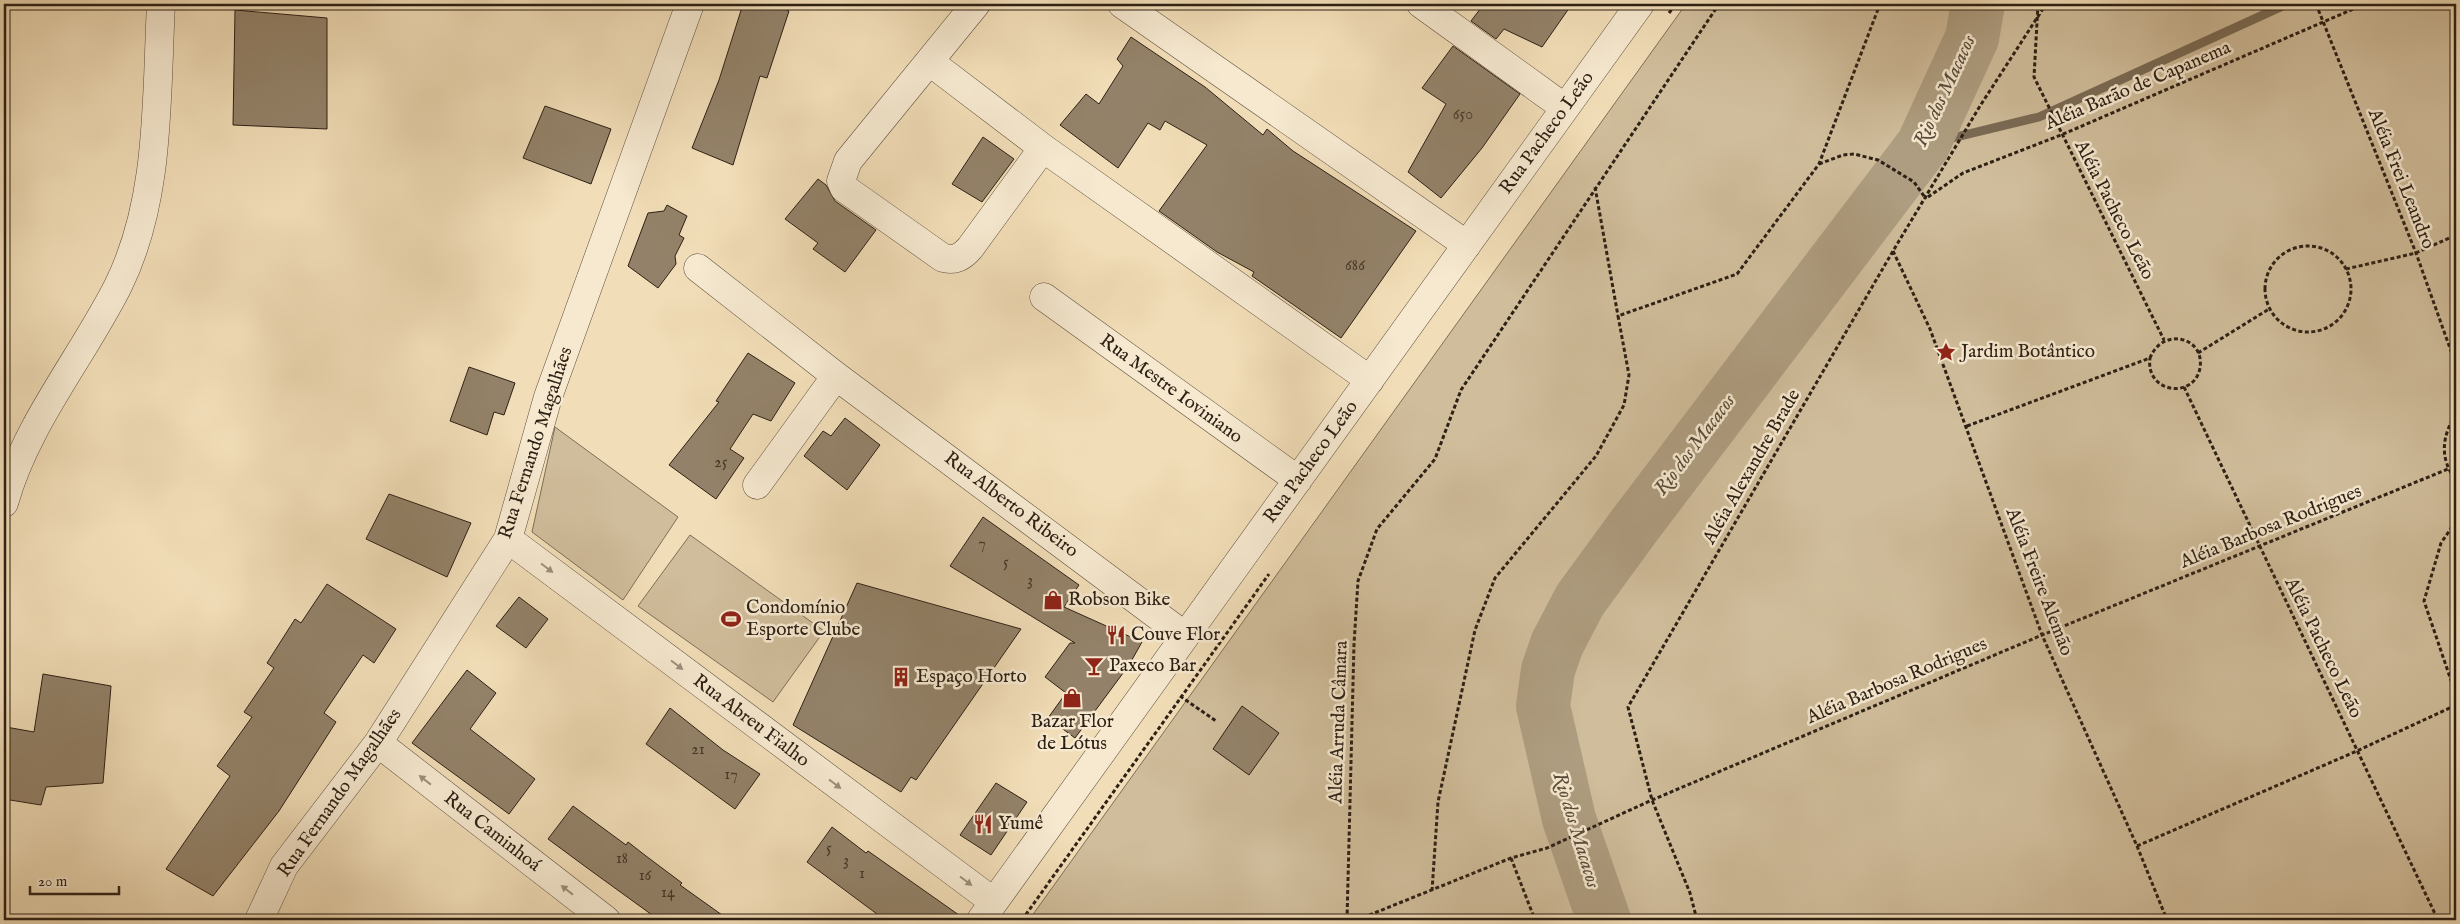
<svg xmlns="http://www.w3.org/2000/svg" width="2460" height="924" font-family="'IM FELL English',serif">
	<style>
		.green { fill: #d0bd9b; stroke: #7e6e58 }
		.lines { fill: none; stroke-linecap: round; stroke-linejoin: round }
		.stream { stroke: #7a6b55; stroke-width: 9 }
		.river { stroke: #ae9d80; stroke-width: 54 }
		.building { fill: #938269; stroke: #2d2015 }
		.minor-casing { stroke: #5e4f3e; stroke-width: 29 }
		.path { stroke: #2d2015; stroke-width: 3; stroke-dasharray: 4 2.5; stroke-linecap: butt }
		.minor { stroke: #f6e9d0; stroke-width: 28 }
		.oneway { fill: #9c8f7c }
		.labels { text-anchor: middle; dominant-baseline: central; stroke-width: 5; stroke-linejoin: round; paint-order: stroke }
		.number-label { font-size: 16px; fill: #46382a }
		.street-label { font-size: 19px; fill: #2d2015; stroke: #f6e9d0 }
		.poi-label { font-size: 19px; fill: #2d2015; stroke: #f6e9d0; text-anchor: start }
		.water-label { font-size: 20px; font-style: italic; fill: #5a4c3a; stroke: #f6e9d0 }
	</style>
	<rect width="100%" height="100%" fill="#f1ddb7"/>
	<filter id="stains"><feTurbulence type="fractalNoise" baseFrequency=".004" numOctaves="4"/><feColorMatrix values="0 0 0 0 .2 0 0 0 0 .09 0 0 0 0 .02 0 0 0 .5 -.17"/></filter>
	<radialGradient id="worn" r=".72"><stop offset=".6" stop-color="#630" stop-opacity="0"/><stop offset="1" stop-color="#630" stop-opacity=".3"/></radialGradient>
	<path class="green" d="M 1686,4 L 2456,4 L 2456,920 L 1029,920 Z
		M 555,427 L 678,517 L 623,600 L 532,532 Z
		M 690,535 L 824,631 L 773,702 L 638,606 Z"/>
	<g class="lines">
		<path class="stream" d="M 1923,145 L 2039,117 L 2287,4"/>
		<path class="river" d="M 1604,920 L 1569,819 L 1543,706 L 1548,670 L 1557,644 L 1580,600 L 1634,526 L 1923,145 L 1972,38 L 1978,4"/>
	</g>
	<path class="building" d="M 743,4 L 772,4 L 789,11 L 767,78 L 760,76 L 733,165 L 692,148 L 719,80 Z
		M 1484,4 L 1572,4 L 1542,47 L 1504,29 L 1496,39 L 1471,21 Z
		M 235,10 L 327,18 L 327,129 L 233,125 Z
		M 1131,37 L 1205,87 L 1263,135 L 1267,129 L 1293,151 L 1416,231 L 1341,338 L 1252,276 L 1254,272 L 1217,252 L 1159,211 L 1207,145 L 1165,121 L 1160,130 L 1148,123 L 1118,168 L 1060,125 L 1086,94 L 1099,104 L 1123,66 L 1117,59 Z
		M 1453,46 L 1520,94 L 1482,148 L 1441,198 L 1408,172 L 1446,104 L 1422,88 Z
		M 545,106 L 611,129 L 591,184 L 523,158 Z
		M 983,137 L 1014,159 L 982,202 L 952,184 Z
		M 818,179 L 826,185 L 835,201 L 876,230 L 845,272 L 813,249 L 818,243 L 785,219 Z
		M 667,205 L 687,216 L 679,235 L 684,238 L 675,256 L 676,264 L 658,288 L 628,266 L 648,213 L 664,211 Z
		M 748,353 L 795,383 L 771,421 L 753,414 L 730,449 L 744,458 L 716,499 L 669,465 L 719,402 L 716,401 Z
		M 469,367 L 515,383 L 504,415 L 494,412 L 487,435 L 450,421 Z
		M 845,418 L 880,445 L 847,490 L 804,456 L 823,431 L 831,436 Z
		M 389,494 L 471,523 L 447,577 L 366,539 Z
		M 983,517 L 1079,585 L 1064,607 L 1142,642 L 1129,665 L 1075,738 L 1048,718 L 1066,693 L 1045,677 L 1070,643 L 1075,643 L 950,566 Z
		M 857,583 L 1021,629 L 916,780 L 911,777 L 901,792 L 793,725 Z
		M 327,584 L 396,629 L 374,663 L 363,655 L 324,713 L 336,722 L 279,811 L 213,896 L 166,869 L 230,776 L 217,766 L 252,717 L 244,712 L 274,668 L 267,663 L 295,619 L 301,623 Z
		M 519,597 L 548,619 L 526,648 L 496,626 Z
		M 467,670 L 496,693 L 470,729 L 535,779 L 509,814 L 412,743 Z
		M 43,674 L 111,686 L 103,783 L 46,787 L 41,805 L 4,799 L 6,727 L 34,732 Z
		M 1242,706 L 1279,733 L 1249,775 L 1213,749 Z
		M 670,708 L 723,750 L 760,774 L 735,809 L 646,744 Z
		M 996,783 L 1027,802 L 991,855 L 960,835 Z
		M 573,806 L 626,845 L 628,842 L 646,856 L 682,883 L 680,885 L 729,920 L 659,920 L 590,870 L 548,839 Z
		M 832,827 L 866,853 L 868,851 L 966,920 L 885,920 L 807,862 Z"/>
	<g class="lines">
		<defs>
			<path id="minor" d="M 976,4 L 848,161 L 841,181 L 844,188 L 943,258 C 955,261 962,257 970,248 L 1043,148
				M 1122,4 L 1467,245
				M 1421,4 L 1565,108
				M 930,62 L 1043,148 L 1370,380
				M 698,268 L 836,376 L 1185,636
				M 1044,297 L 1298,480
				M 757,485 L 836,376
				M 4,503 C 26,424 81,359 118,286 C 161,199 156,98 161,4
				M 508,539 L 994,902
				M 378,743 L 606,920
				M 259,920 L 284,866 L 378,743 L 508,539 L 548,397 L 690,4
				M 981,920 L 1640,4"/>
		</defs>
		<use href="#minor" class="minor-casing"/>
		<path class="path" d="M 2038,4 L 2034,77 L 2164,340
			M 2316,4 L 2416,253 L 2456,365
			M 1669,13 L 1676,4
			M 1819,164 L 1843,155 L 1854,154 L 1878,160 L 1914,182 L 1926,199
			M 1595,187 L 1618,316
			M 1928,197 L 1963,173 L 2061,135 L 2365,4
			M2265 289a43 43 0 1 1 86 0a43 43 0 1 1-86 0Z
			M 1893,251 L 1930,329 L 2042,635 L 2137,846 L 2167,920
			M 2346,269 L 2416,253 L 2456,235
			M 2198,353 L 2269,309
			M 2184,387 L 2438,920
			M 2456,414 C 2442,435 2439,459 2456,480
			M 1967,426 L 2150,358 C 2162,327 2205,336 2200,368 C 2194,400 2145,393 2150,358
			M 2456,521 L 2441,543 L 2424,601 L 2456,695
			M 1180,696 L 1216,721
			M 2137,846 L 2357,751 L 2456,705
			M 1511,858 L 1535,920
			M 1432,891 L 1438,802 L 1475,630 L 1495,578 L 1596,456 L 1624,405 L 1629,375 L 1618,316 L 1737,274 L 1819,164 L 1880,4
			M 1022,920 L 1269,574
			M 1347,920 L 1354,644 L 1358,581 L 1377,529 L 1435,459 L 1461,390 L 1719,4
			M 1357,920 L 1511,858 L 1547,848 L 1652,800 L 2042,635 L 2448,469
			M 1697,920 L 1690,893 L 1652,800 L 1628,707 L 1893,251 L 1980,106 L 2046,4"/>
		<use href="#minor" class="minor"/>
	</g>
	<defs><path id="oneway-solid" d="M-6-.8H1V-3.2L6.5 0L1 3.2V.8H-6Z" transform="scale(1.25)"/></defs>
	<g class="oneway">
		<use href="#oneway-solid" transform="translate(547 568) rotate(37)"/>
		<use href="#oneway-solid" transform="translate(677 665) rotate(37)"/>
		<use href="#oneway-solid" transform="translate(425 780) rotate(-142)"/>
		<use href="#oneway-solid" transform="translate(835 784) rotate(37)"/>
		<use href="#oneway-solid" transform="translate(966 881) rotate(37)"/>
		<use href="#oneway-solid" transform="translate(567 890) rotate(-142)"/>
	</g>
	<defs>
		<symbol id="sight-bare" viewBox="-9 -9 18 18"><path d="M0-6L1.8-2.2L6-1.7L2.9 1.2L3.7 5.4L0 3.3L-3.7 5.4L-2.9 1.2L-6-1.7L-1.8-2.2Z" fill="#8f2418" stroke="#f6e9d0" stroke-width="2.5" paint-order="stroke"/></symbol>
		<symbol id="shop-bare" viewBox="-9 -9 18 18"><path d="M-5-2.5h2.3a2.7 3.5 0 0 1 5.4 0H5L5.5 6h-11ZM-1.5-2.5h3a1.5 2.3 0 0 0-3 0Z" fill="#8f2418" stroke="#f6e9d0" stroke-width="2.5" paint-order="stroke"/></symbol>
		<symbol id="stadium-bare" viewBox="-9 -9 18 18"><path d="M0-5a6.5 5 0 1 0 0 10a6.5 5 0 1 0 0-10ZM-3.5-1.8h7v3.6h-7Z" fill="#8f2418" stroke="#f6e9d0" stroke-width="2.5" paint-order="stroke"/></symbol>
		<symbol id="restaurant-bare" viewBox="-9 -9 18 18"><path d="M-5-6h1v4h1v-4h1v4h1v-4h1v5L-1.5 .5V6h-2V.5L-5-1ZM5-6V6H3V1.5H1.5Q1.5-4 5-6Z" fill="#8f2418" stroke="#f6e9d0" stroke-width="2.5" paint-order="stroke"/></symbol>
		<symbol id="bar-bare" viewBox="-9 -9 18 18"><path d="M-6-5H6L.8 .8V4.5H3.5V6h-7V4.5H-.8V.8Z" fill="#8f2418" stroke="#f6e9d0" stroke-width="2.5" paint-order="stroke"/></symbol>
		<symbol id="building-bare" viewBox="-9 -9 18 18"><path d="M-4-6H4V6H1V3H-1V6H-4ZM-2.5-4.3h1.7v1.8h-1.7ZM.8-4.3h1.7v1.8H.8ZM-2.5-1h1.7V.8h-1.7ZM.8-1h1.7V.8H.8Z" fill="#8f2418" stroke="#f6e9d0" stroke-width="2.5" paint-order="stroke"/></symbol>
	</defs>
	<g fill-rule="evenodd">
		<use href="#sight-bare" x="1932" y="338" width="28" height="28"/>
		<use href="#shop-bare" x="1039" y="586" width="28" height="28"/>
		<use href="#stadium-bare" x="717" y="605" width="28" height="28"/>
		<use href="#restaurant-bare" x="1102" y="621" width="28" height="28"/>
		<use href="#bar-bare" x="1080" y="652" width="28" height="28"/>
		<use href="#building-bare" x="887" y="663" width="28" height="28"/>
		<use href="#shop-bare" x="1058" y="684" width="28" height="28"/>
		<use href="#restaurant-bare" x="969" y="810" width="28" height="28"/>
	</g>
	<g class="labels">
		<g class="number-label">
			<text x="1463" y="115">650</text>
			<text x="1355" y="266">686</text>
			<text x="721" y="463">25</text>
			<text x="982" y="544">7</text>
			<text x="1006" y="563">5</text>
			<text x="1030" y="581">3</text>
			<text x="698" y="750">21</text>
			<text x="731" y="775">17</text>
			<text x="829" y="849">5</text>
			<text x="622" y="859">18</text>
			<text x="846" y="861">3</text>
			<text x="862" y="874">1</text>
			<text x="645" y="876">16</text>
			<text x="668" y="893">14</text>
		</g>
		<g class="street-label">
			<text transform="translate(2138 86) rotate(-23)">Aléia Barão de Capanema</text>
			<text transform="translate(1547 133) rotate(-54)">Rua Pacheco Leão</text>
			<text transform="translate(2401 179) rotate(68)">Aléia Frei Leandro</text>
			<text transform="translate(2114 210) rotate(63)">Aléia Pacheco Leão</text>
			<text transform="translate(1171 389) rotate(36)">Rua Mestre Ioviniano</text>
			<text transform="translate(536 443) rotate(-72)">Rua Fernando Magalhães</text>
			<text transform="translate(1311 462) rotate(-54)">Rua Pacheco Leão</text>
			<text transform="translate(1752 467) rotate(-60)">Aléia Alexandre Brade</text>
			<text transform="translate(1011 505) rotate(37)">Rua Alberto Ribeiro</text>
			<text transform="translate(2271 527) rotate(-22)">Aléia Barbosa Rodrigues</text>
			<text transform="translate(2039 582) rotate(69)">Aléia Freire Alemão</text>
			<text transform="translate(2323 648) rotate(64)">Aléia Pacheco Leão</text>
			<text transform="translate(1897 681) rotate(-23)">Aléia Barbosa Rodrigues</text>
			<text transform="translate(751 721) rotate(37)">Rua Abreu Fialho</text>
			<text transform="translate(1339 722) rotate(-88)">Aléia Arruda Câmara</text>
			<text transform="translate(340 793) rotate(-55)">Rua Fernando Magalhães</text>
			<text transform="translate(492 832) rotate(38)">Rua Caminhoá</text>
		</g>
		<g class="poi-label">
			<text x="1961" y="352">Jardim Botântico</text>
			<text x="1068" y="600">Robson Bike</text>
			<text x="746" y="608">Condomínio<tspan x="746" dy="22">Esporte Clube</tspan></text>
			<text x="1131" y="635">Couve Flor</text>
			<text x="1109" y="666">Paxeco Bar</text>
			<text x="916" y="677">Espaço Horto</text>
			<text x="1072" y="722" text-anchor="middle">Bazar Flor<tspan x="1072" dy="22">de Lótus</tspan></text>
			<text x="998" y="824">Yumê</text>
		</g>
		<g class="water-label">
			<text transform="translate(1945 91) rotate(-65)">Rio dos Macacos</text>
			<text transform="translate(1695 445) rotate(-53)">Rio dos Macacos</text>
			<text transform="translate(1576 830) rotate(73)">Rio dos Macacos</text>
		</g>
	</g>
	<rect width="2460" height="924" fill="none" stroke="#f1ddb7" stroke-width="20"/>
	<rect x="5" y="5" width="2450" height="914" fill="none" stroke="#2d2015" stroke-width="2.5"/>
	<rect x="10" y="10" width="2440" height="904" fill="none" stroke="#2d2015"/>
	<path d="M30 886v8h89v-8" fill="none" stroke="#2d2015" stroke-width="2.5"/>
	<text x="38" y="886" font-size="15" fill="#2d2015" stroke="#f6e9d0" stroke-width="4" paint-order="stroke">20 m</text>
	<rect width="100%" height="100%" filter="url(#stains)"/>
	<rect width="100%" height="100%" fill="url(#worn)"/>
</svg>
